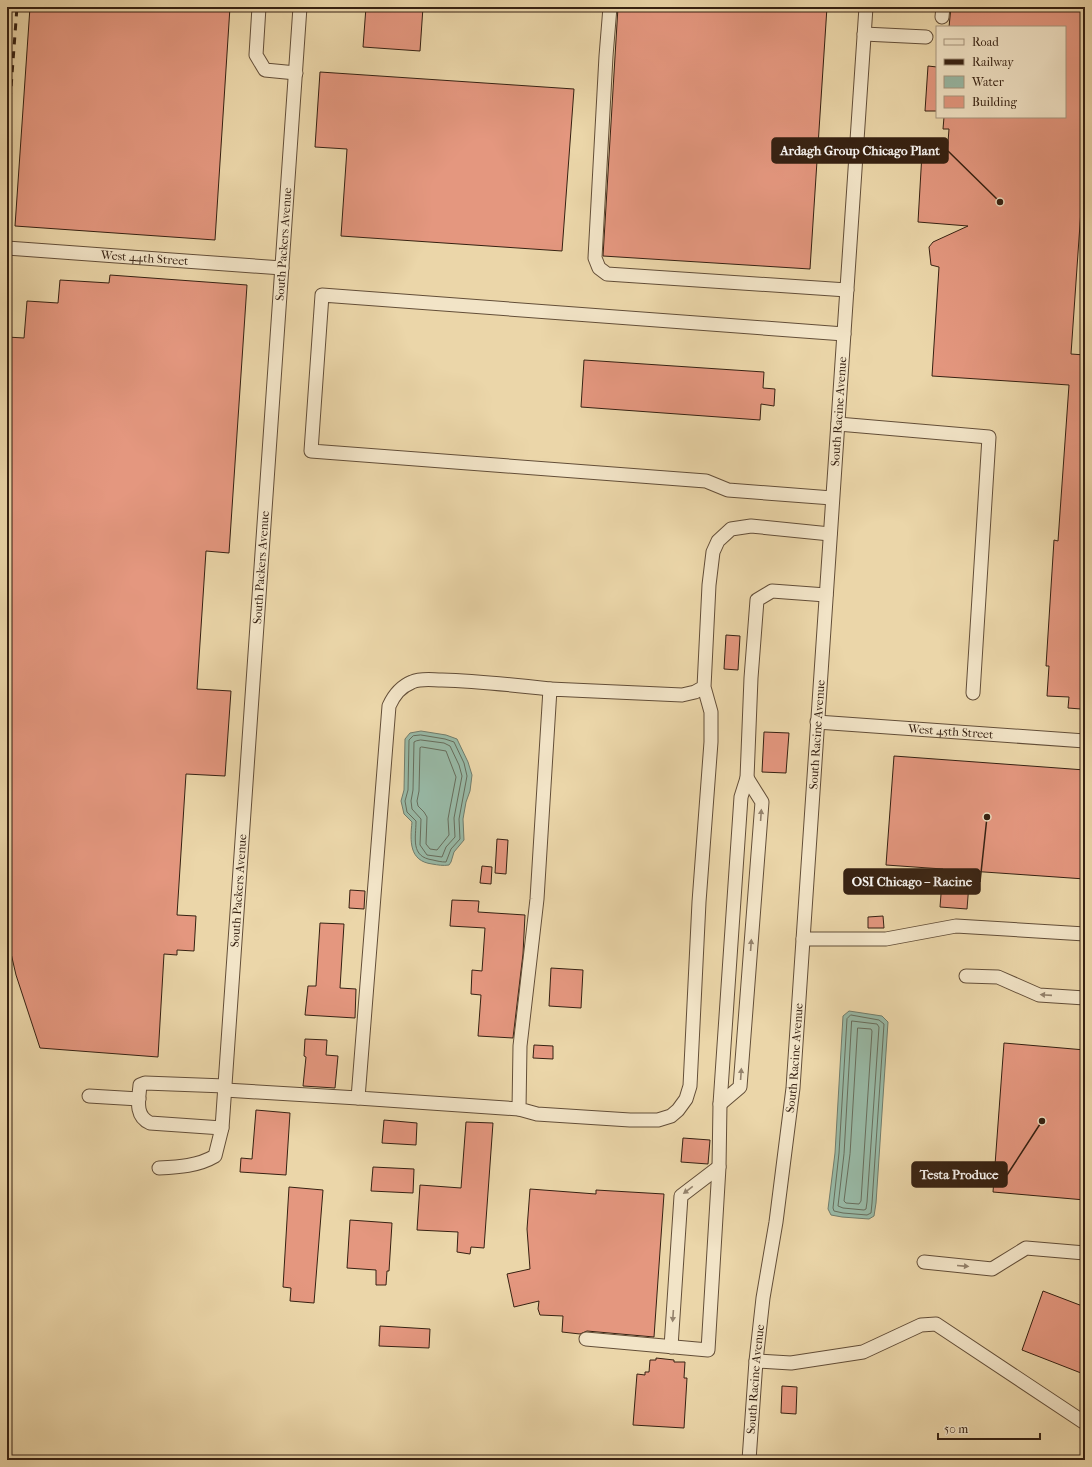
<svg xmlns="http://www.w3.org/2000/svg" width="1092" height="1467" font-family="'IM FELL French Canon',serif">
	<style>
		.water { fill: #98b9a6; stroke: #717c6b }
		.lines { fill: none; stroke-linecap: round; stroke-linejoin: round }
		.shore { stroke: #676d5c; stroke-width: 1 }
		.building { fill: #e4977f; stroke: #362112 }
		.minor-casing { stroke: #634e38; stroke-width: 15 }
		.minor { stroke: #f2e4c7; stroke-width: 13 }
		.rail { stroke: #362112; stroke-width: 3; stroke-dasharray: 7 7; stroke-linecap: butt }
		.oneway { fill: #94826c }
		.labels { text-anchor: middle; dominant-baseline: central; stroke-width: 3; stroke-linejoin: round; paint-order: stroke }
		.street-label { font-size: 12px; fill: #362112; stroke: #f2e4c7 }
		.leader { fill: none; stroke: #362112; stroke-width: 1.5 }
		.callout-dot { fill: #362112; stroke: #f2e4c7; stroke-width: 1.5 }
		.callout { fill: #362112; stroke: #362112; stroke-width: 1.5 }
		.callout-label { font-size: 13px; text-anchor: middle; font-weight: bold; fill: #fff }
	</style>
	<rect width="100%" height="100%" fill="#ebd6a9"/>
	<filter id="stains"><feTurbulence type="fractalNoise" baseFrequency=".005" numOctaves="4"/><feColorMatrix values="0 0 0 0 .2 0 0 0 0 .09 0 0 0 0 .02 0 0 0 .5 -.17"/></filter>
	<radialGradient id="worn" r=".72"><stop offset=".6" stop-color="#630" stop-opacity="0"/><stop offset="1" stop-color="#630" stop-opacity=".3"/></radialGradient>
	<path class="water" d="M 421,731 L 446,735 L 457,739 L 468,762 L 472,775 L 470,791 L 466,802 L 463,819 L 464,840 L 454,852 L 451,862 L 449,865 C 443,866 438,865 432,864 C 409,861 410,841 412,822 L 404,814 L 401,801 L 404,790 L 405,739 L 410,733 Z
		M 849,1011 L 882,1016 L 888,1022 L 876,1203 L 874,1216 L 869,1219 L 842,1217 L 831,1215 L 828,1209 L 835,1153 L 843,1016 Z"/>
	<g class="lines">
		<path class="shore" d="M 421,735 L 445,739 L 454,742 L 464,763 L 467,776 L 459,819 L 460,839 L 451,849 L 446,862 C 441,862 437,861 433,860 C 410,857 416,838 416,821 L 407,812 L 405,801 L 408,790 L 409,740 L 413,736 Z
			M 421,740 L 444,743 L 450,746 L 459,765 L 462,776 L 454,818 L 455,837 L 446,847 L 442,857 L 427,855 L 420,845 L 421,819 L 412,809 L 411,801 L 413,790 L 414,742 L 416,741 Z
			M 422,747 L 446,751 L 456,777 L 450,808 L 448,819 L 449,835 L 437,850 L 430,849 L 426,844 L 427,817 L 424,812 L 418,806 L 417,801 L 419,791 L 420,748 Z
			M 851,1015 L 879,1020 L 884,1024 L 872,1203 L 871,1213 L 867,1215 L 843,1213 L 834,1211 L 833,1208 L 839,1153 L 847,1019 Z
			M 852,1021 L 877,1024 L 879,1027 L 867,1202 L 866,1209 L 864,1210 L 843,1208 L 838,1206 L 844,1154 Z
			M 858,1028 L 871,1029 L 872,1031 L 861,1201 L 859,1204 L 846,1203 L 844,1201 L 850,1154 Z"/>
	</g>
	<path class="building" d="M 30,7 L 230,7 L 215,240 L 15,226 Z
		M 366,7 L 423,7 L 420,51 L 363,47 Z
		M 618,7 L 827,7 L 810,269 L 603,256 Z
		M 951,7 L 1085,7 L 1085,181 L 1083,181 L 1071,354 L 1085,355 L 1085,699 L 1082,699 L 1081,709 L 1068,708 L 1069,697 L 1047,696 L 1049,666 L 1046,666 L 1054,540 L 1058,541 L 1069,385 L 932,376 L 939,267 L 931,265 L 929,247 L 933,242 L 968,226 L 918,222 L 922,153 L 947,155 L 949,129 L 943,129 L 944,117 L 1065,117 L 1065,27 L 949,27 Z
		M 928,66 L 937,67 L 937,111 L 925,111 Z
		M 320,72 L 574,89 L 562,251 L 341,236 L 347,149 L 315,147 Z
		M 110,275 L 247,285 L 229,553 L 206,551 L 197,689 L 231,691 L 225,776 L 186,774 L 177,915 L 196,916 L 194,951 L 177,950 L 177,955 L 164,954 L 158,1057 L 40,1048 L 16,975 L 7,936 L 7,716 L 11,657 L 7,656 L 7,337 L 24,338 L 27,301 L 58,303 L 60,280 L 109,283 Z
		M 584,360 L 764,372 L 763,388 L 775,389 L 774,406 L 761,404 L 760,420 L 581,407 Z
		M 726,635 L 740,636 L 738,670 L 724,669 Z
		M 764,732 L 789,733 L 786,773 L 762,772 Z
		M 894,756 L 1085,770 L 1085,879 L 970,871 L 967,909 L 940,907 L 943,869 L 886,865 Z
		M 497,839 L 508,840 L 506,874 L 495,873 Z
		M 482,866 L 492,867 L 491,884 L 480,883 Z
		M 350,890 L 365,891 L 364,909 L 349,908 Z
		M 452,900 L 479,901 L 478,912 L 525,915 L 523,954 L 513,1038 L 478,1036 L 481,995 L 471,994 L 472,970 L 482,971 L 485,928 L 450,926 Z
		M 883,916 L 884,928 L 868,928 L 868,917 Z
		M 320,923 L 344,924 L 340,988 L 356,989 L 355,1018 L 305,1015 L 308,986 L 316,986 Z
		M 551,968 L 583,970 L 581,1008 L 549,1006 Z
		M 305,1039 L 327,1040 L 326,1055 L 338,1056 L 335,1088 L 303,1086 L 306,1057 L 304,1056 Z
		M 1004,1043 L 1085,1050 L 1085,1200 L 993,1192 Z
		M 534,1045 L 553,1046 L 553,1059 L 533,1058 Z
		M 256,1110 L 290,1113 L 286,1175 L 240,1172 L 241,1158 L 252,1159 Z
		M 384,1120 L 417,1123 L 416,1145 L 382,1143 Z
		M 466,1122 L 493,1123 L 484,1248 L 471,1247 L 470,1254 L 457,1252 L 458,1232 L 417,1230 L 420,1185 L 461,1188 Z
		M 683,1138 L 710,1140 L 708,1164 L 681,1162 Z
		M 373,1167 L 414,1169 L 413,1193 L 371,1191 Z
		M 289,1187 L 323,1190 L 314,1303 L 290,1301 L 291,1288 L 283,1287 Z
		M 530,1189 L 596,1194 L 596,1190 L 664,1194 L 654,1337 L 587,1331 L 580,1334 L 562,1332 L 563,1316 L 540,1315 L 538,1309 L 539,1301 L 514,1307 L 507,1274 L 530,1269 L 527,1229 Z
		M 350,1220 L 392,1223 L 389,1271 L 387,1271 L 386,1285 L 376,1285 L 376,1270 L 347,1268 Z
		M 1043,1291 L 1085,1307 L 1085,1361 L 1081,1373 L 1022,1350 Z
		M 380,1326 L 430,1329 L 429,1348 L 379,1346 Z
		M 656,1358 L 674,1360 L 674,1362 L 685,1362 L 684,1378 L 687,1378 L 684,1428 L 633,1425 L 637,1374 L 645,1375 L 645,1372 L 649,1372 L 650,1360 L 656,1360 Z
		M 782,1386 L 797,1387 L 796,1414 L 781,1413 Z"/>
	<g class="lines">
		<defs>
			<g id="minor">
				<path d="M 259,7 L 256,55 L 265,70 L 296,73"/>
				<path d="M 610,7 L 606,56 L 595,258 L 599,268 L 607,274 L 847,290"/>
				<path d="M 942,17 L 943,7"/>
				<path d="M 864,34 L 926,37"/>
				<path id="s1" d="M 7,248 L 282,268"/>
				<path d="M 838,424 L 989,437 L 973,693"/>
				<path d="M 832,498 L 728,490 L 706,481 L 311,451 L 322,295 L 844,334"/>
				<path d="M 704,687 L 711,712 L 711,742 L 699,902 L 690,1086 L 686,1099 L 678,1110 L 671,1116 L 658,1120 L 630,1120 L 537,1114 L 519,1109 L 520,1046 L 537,899 L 550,689 L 682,695 L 695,692 L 704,687 L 709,585 L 713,552 L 718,541 L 731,529 L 751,526 L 830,534"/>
				<path id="s2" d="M 817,722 L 1085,741"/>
				<path d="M 803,939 L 886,939 L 956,926 L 1085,934"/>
				<path d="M 966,976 L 998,977 L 1039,995 L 1085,998"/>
				<path d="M 225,1090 L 358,1098"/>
				<path d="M 89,1096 L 139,1099"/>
				<path d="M 720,1104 L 740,1087 L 762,802 L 747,778"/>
				<path d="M 519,1109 L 358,1098 L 389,706 C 394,695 400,687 412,682 C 421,678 432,680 442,680 C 478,681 514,685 550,689"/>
				<path id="s3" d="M 222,1128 L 300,7"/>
				<path d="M 159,1168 C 179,1167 198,1166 215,1156 L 222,1128 L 150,1123 C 134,1116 139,1098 140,1085 L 145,1083 L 225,1086"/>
				<path d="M 924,1262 L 992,1269 L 1026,1248 L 1085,1253"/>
				<path d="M 586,1339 L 708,1350 L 719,1167 L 720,1104 L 741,797 L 747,778 L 751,678 L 757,600 L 772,591 L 826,595"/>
				<path d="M 671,1347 L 681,1196 L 719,1167"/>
				<path d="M 756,1361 L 791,1363 L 863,1352 L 921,1325 L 936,1324 L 1085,1423"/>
				<path id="s4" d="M 749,1460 L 756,1361 L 763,1298 L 776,1222 L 793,1088 L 866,7"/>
			</g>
		</defs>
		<use href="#minor" class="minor-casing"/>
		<use href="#minor" class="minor"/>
		<path class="rail" d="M 7,142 L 17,7"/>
	</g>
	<defs><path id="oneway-solid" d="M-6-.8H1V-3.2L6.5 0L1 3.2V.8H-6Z"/></defs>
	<g class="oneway">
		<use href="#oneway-solid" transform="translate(761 815) rotate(-86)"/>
		<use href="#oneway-solid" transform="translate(751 945) rotate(-86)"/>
		<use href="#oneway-solid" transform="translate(1046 995) rotate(-176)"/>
		<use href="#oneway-solid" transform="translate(741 1074) rotate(-86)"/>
		<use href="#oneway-solid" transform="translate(688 1190) rotate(143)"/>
		<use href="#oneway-solid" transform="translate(963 1266) rotate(5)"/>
		<use href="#oneway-solid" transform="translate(673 1316) rotate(94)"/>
	</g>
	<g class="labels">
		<g class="street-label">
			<text stroke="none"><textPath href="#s3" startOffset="886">South Packers Avenue</textPath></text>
			<text stroke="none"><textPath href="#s1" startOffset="138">West 44th Street</textPath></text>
			<text stroke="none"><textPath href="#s4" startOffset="1053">South Racine Avenue</textPath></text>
			<text stroke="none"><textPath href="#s3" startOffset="562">South Packers Avenue</textPath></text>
			<text stroke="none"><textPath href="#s2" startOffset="134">West 45th Street</textPath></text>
			<text stroke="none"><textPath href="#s4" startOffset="729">South Racine Avenue</textPath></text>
			<text stroke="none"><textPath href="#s3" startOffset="238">South Packers Avenue</textPath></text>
			<text stroke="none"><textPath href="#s4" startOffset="405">South Racine Avenue</textPath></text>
			<text stroke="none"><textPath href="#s4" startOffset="81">South Racine Avenue</textPath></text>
		</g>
	</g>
	<path class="leader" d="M1000 202L948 151M987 817L980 882M1042 1121L1007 1175"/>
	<g class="callout-dot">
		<circle cx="1000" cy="202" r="4"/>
		<circle cx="987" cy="817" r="4"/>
		<circle cx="1042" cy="1121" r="4"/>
	</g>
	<g class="callout">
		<rect x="772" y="138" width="176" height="25" rx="4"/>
		<rect x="844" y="869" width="136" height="25" rx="4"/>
		<rect x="912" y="1162" width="95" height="25" rx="4"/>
	</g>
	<g class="callout-label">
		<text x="860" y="155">Ardagh Group Chicago Plant</text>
		<text x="912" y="886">OSI Chicago – Racine</text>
		<text x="959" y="1179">Testa Produce</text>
	</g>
	<rect width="1092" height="1467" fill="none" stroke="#ebd6a9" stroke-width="24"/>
	<rect x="8" y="8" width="1076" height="1451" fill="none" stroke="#362112" stroke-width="2"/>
	<rect x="12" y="12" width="1068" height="1443" fill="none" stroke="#362112"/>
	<rect x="936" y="26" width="130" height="92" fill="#f2e4c7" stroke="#a7967f"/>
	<rect x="944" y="39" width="20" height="6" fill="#f2e4c7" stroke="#a7967f"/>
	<text x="972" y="46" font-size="12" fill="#362112">Road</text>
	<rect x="944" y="59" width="20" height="6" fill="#362112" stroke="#a7967f"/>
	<text x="972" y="66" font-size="12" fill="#362112">Railway</text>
	<rect x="944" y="76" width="20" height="12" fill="#98b9a6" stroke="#a7967f"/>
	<text x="972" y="86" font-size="12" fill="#362112">Water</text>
	<rect x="944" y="96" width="20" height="12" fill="#e4977f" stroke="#a7967f"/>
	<text x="972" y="106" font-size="12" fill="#362112">Building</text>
	<path d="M938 1433v6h102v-6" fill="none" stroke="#362112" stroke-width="2"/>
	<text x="944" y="1433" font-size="12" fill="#362112" stroke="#f2e4c7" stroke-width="3" paint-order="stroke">50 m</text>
	<rect width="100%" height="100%" filter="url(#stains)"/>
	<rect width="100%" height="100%" fill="url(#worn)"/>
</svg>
